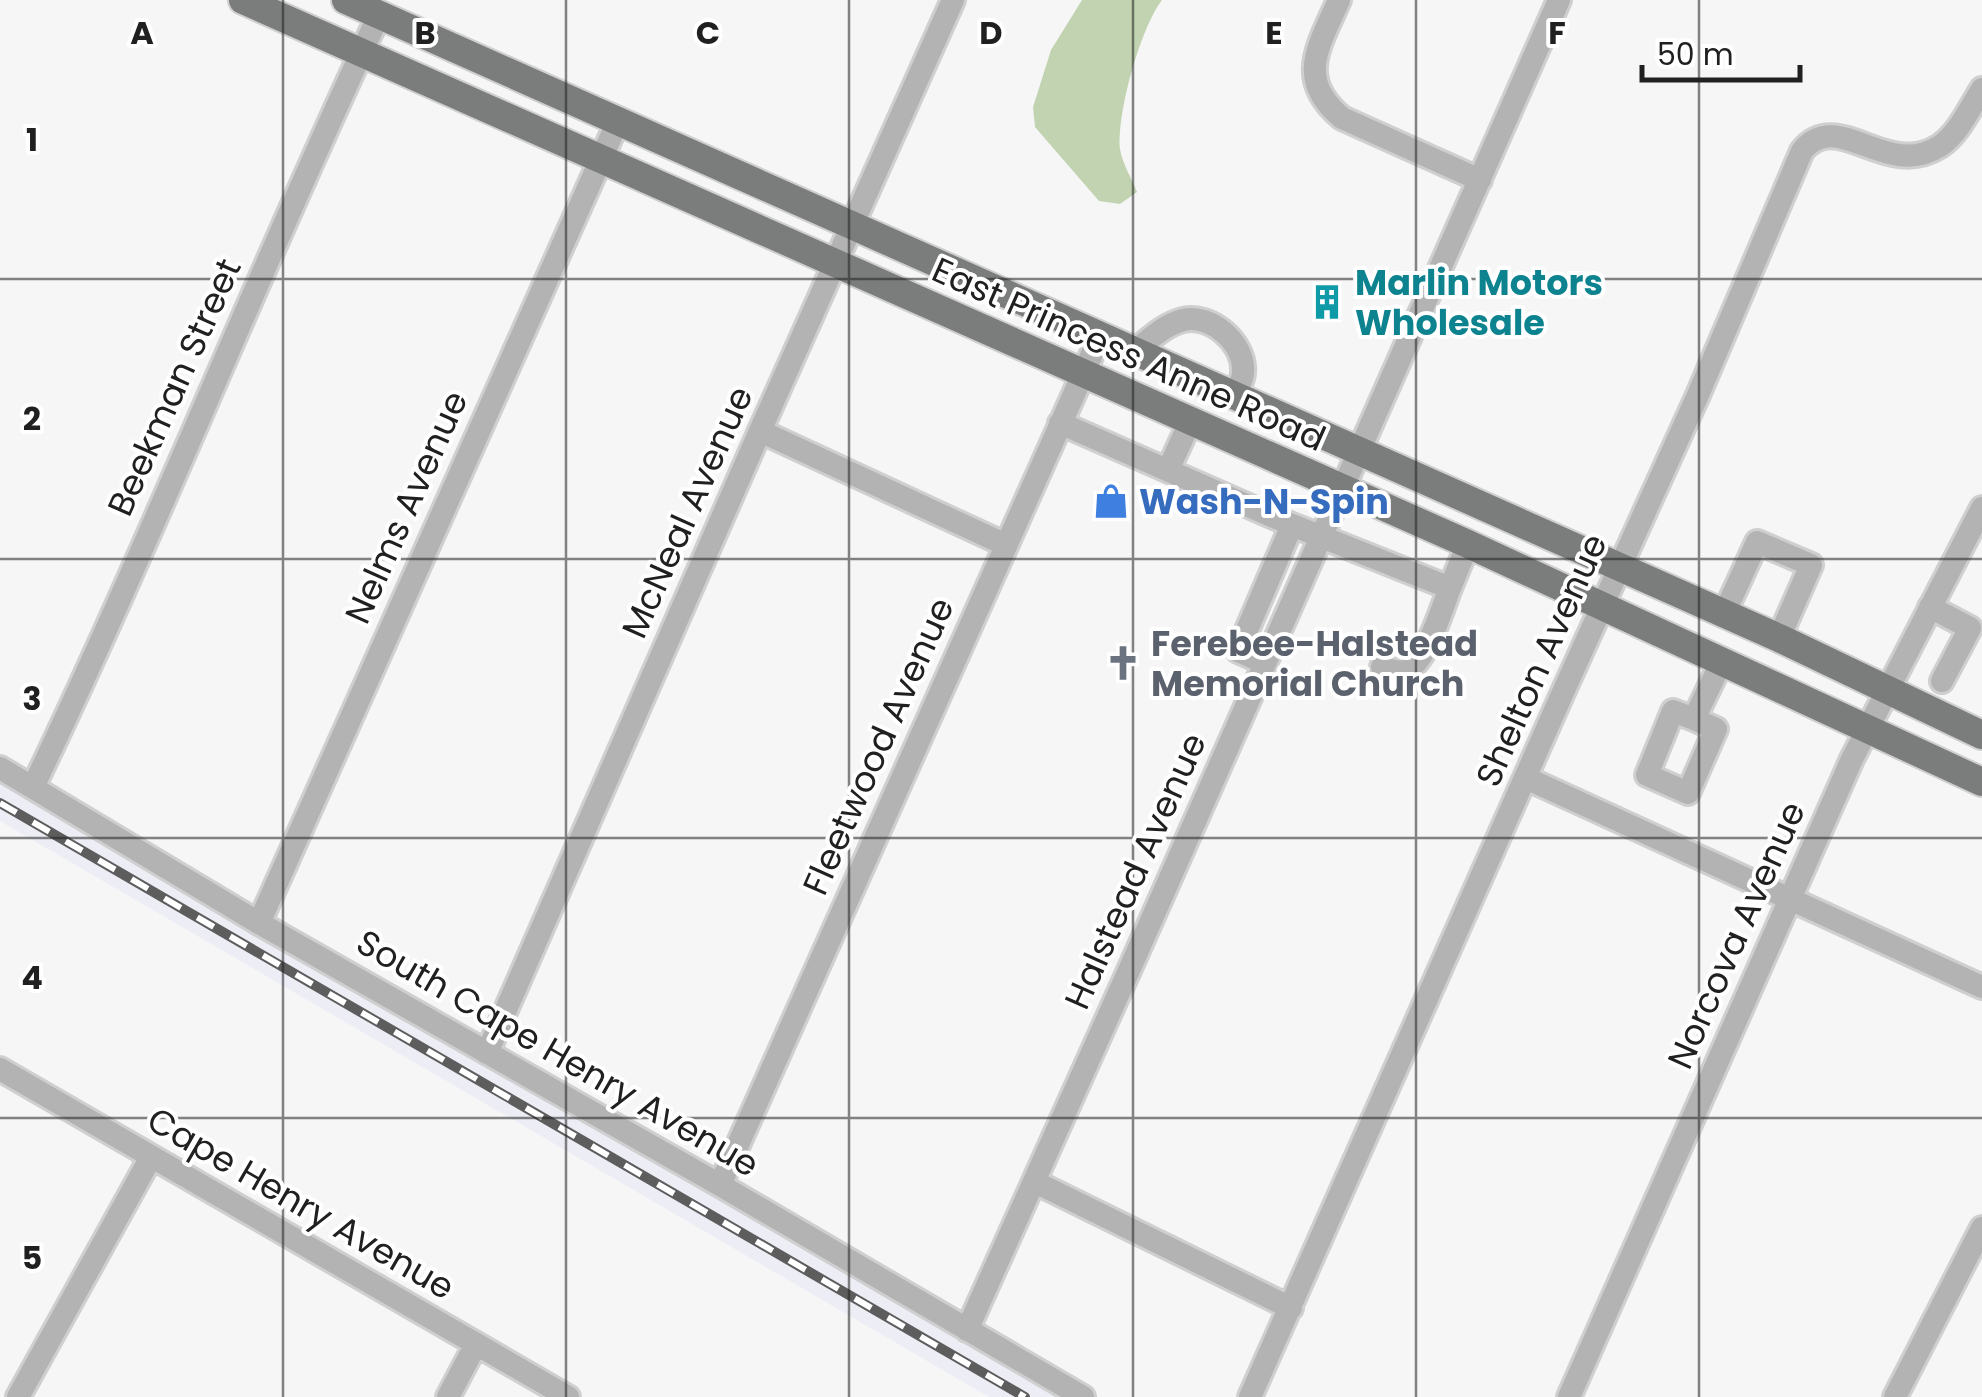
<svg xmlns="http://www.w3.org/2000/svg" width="1982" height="1397" font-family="Poppins,sans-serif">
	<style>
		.built { fill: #ededf6 }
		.green { fill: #c2d3b1 }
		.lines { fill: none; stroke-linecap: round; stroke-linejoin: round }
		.minor-casing { stroke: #cfcfd0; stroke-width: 28 }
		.major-casing { stroke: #cfcfd0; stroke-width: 32 }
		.minor { stroke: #b3b3b4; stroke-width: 22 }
		.major { stroke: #7b7c7c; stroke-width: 28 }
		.rail-casing { stroke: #5d5d5e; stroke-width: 10 }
		.rail { stroke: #fff; stroke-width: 6; stroke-dasharray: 19; stroke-linecap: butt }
		.grid { fill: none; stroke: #202021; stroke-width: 2.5; stroke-opacity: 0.55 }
		.labels { text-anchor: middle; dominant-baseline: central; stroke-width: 8; stroke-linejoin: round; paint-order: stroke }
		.culture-label { font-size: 35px; font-weight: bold; fill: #0d838f; stroke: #fff; text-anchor: start }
		.street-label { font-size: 35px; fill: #202021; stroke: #fff }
		.shop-label { font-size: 35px; font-weight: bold; fill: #366cbe; stroke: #fff; text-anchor: start }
		.worship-label { font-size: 35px; font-weight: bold; fill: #5b616d; stroke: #fff; text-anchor: start }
		.grid-label { font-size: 32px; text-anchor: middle; font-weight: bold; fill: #202021; stroke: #fff; stroke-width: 8; stroke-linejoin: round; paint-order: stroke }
	</style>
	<rect width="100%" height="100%" fill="#f6f6f7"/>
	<path class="built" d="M 0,781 L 1062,1397 L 989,1397 L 0,821 Z"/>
	<path class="green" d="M 1082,0 L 1162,0 C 1140,29 1117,113 1120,149 C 1122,163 1132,179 1137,192 L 1120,204 L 1099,201 L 1035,127 L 1033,107 L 1051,50 Z"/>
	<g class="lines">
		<defs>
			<path id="minor" d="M 1339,0 C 1319,46 1295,79 1342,118 L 1480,180
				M 1135,351 C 1150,339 1164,325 1183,320 C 1211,313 1246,344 1243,373 C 1243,380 1237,389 1235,396
				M 1060,423 L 1292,525 L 1450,588 L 1468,544
				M 760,431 L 1006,545
				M 1168,470 L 1190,422
				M 1930,607 L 1970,628 L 1942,681
				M 1724,614 L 1757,542 L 1811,565 L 1779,638
				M 1265,663 L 1238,651 L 1292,525
				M 1382,667 C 1390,670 1397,673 1405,671 C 1426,664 1442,608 1450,588
				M 1694,719 L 1716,729 L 1688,793 L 1647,775 L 1673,711 L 1694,719 L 1722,661
				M 0,768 L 259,923 L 720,1185 L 1083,1397
				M 1526,778 L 1982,987
				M 33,787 C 155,533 259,270 379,15
				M 259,923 L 618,121
				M 487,1053 L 760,431 L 953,0
				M 0,1069 L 568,1397
				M 1035,1182 L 1291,1308
				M 720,1185 L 1100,336
				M 967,1330 L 1131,966 L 1559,0
				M 18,1397 L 151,1157
				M 448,1397 L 476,1344
				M 1250,1397 L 1564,690 L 1698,395 L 1802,151 C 1838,106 1885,181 1940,146 C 1959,133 1970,108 1982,89
				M 1569,1397 L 1852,759 L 1982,508
				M 1895,1397 L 1982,1228"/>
			<path id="major" d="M 243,0 L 1468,544 L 1982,782
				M 346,0 L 1779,638 L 1982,735"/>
		</defs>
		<use href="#minor" class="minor-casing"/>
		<use href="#major" class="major-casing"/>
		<use href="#minor" class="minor"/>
		<use href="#major" class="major"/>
		<defs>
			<path id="rail" d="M 0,803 L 1025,1397"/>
		</defs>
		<use href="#rail" class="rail-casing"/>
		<use href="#rail" class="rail"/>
	</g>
	<path class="grid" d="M 283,0 L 283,1397M 566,0 L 566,1397M 849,0 L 849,1397M 1133,0 L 1133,1397M 1416,0 L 1416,1397M 1699,0 L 1699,1397M 0,279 L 1982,279M 0,559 L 1982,559M 0,838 L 1982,838M 0,1118 L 1982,1118"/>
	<defs>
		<symbol id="building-bare" viewBox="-9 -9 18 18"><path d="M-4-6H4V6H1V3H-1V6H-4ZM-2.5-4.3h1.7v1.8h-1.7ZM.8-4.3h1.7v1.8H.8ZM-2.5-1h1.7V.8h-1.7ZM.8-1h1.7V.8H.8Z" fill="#0f9aa8" stroke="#fff" stroke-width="2.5" paint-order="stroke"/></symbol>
		<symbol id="shop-bare" viewBox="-9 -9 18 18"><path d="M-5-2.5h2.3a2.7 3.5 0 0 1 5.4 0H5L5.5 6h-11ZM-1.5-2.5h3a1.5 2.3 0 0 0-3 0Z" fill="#3f7fe0" stroke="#fff" stroke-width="2.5" paint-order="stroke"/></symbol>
		<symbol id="church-bare" viewBox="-9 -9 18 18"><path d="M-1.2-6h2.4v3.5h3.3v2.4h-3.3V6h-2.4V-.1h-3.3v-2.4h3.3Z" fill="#6b7280" stroke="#fff" stroke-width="2.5" paint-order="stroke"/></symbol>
	</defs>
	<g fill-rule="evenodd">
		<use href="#building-bare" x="1302" y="277" width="50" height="50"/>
		<use href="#shop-bare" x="1086" y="476" width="50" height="50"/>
		<use href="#church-bare" x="1098" y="638" width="50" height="50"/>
	</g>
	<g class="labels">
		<g class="culture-label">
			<text x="1355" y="282">Marlin Motors<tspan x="1355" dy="40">Wholesale</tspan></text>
		</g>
		<g class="street-label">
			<text transform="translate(1129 354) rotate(24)">East Princess Anne Road</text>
			<text transform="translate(174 387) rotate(-66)">Beekman Street</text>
			<text transform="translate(406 507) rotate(-66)">Nelms Avenue</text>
			<text transform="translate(687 512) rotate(-66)">McNeal Avenue</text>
			<text transform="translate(1541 660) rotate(-66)">Shelton Avenue</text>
			<text transform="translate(878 746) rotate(-66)">Fleetwood Avenue</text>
			<text transform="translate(1135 871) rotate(-66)">Halstead Avenue</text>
			<text transform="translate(1736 935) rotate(-66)">Norcova Avenue</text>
			<text transform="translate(558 1053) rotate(30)">South Cape Henry Avenue</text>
			<text transform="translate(301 1203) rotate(30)">Cape Henry Avenue</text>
		</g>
		<g class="shop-label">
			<text x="1139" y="501">Wash-N-Spin</text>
		</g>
		<g class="worship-label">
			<text x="1151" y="643">Ferebee-Halstead<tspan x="1151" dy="40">Memorial Church</tspan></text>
		</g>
	</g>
	<g class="grid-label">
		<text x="142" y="44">A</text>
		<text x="425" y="44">B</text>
		<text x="708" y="44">C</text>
		<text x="991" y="44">D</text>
		<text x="1274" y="44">E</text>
		<text x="1557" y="44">F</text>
		<text x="32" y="151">1</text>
		<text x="32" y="430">2</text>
		<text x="32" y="710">3</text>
		<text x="32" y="989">4</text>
		<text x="32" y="1269">5</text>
	</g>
	<path d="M1642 65v15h158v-15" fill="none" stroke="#202021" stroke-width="5"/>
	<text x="1657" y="65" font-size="30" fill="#202021" stroke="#ffffff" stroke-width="8" paint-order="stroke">50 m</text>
</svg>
